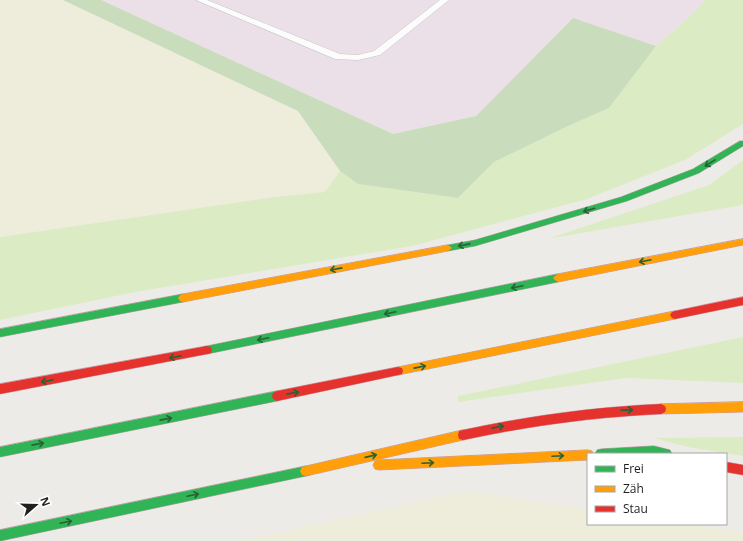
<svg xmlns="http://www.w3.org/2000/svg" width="743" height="541" font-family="'Open Sans',sans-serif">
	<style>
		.industrial { fill: #ebe0e7 }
		.farmland { fill: #eeeddb }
		.grass { fill: #dbecc5 }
		.forest { fill: #c9ddbc }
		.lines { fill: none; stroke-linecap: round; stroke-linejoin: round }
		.lane-casing { stroke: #c6c5c4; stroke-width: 1 }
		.fast-casing { stroke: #c49dab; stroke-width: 1 }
		.slow-casing { stroke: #c49dab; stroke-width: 1 }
		.jam-casing { stroke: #c49dab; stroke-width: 1 }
		.lane { fill: #fcfcfc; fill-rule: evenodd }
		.fast { fill: #30b455; fill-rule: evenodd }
		.slow { fill: #ff9f0a; fill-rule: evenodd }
		.jam { fill: #e5322d; fill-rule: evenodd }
		.oneway { stroke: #276237 }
	</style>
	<rect width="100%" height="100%" fill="#edebe8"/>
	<path class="industrial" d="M 101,0 L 705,0 L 697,10 L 656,46 L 573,18 L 476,116 L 393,134 Z"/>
	<path class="farmland" d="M 0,0 L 63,0 L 298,111 L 340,171 L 325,192 L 274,197 L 0,237 Z
		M 465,491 L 588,509 L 588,524 L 690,524 L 743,532 L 743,541 L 239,541 Z"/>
	<path class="grass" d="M 705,0 L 743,0 L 743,124 L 685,160 L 587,199 L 412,246 L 135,292 L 0,320 L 0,237 L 274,197 L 325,192 L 340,171 L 358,184 L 458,198 L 494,162 L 566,127 L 609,108 L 656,46 L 697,10 Z
		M 743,160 L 743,205 L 547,239 L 709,185 Z
		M 743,337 L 743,383 L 626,378 L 458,402 L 458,396 Z
		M 743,437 L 743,456 L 688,447 L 654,438 Z"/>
	<path class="forest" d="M 63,0 L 101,0 L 393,134 L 476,116 L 573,18 L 656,46 L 609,108 L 566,127 L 494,162 L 458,198 L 358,184 L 340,171 L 298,111 Z"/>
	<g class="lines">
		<defs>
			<path id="lane" d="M 196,0 L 207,0 L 340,54 L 358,55 L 374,51 L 440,0 L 449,0 L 380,55 L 358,60 L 335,59 Z"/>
			<path id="fast" d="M 740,141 L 743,141 L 743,146 L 699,173 L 627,201 L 475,246 L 448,251 L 444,248 L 448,245 L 475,240 L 621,197 L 693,169 Z
				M 558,274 L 561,276 L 563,278 L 561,280 L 558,282 L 207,354 L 203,353 L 202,350 L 203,347 L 207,346 Z
				M 183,294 L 186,295 L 188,298 L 186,301 L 183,302 L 0,337 L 0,329 Z
				M 277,391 L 281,393 L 282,396 L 281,399 L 277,401 L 0,457 L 0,447 Z
				M 654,446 L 670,450 L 672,454 L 595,454 L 597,450 L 601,449 Z
				M 306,466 L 310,467 L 312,471 L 310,475 L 306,476 L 0,541 L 0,530 Z"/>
			<path id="slow" d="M 743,239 L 743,245 L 558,282 L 555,280 L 553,278 L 555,276 L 558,274 Z
				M 448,245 L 452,248 L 448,251 L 183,302 L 180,301 L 178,298 L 180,295 L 183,294 Z
				M 675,311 L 678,312 L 680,315 L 678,318 L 675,319 L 398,375 L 394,374 L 393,371 L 394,368 L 398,367 Z
				M 743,402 L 743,412 L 661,414 L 657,412 L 656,409 L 657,406 L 661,404 Z
				M 463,430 L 467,431 L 468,435 L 467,439 L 463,440 L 306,476 L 302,475 L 300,471 L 302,467 L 306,466 Z
				M 588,450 L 592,451 L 593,454 L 588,454 L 588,460 L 379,470 L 375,469 L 373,465 L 375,461 L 379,460 Z"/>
			<path id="jam" d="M 743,297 L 743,305 L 675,319 L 672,318 L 670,315 L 672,312 L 675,311 Z
				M 207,346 L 211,347 L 212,350 L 211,353 L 207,354 L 0,394 L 0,384 Z
				M 398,367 L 402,368 L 403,371 L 402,374 L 398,375 L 277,401 L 273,399 L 272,396 L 273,393 L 277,391 Z
				M 661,404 L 665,406 L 666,409 L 665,412 L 661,414 C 594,417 528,426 463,440 L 459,439 L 458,435 L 459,431 L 463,430 C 528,416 594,407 661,404 Z
				M 726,462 L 743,465 L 743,475 L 726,472 Z"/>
		</defs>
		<use href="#lane" class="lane-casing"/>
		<use href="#fast" class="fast-casing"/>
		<use href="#slow" class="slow-casing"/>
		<use href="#jam" class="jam-casing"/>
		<use href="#lane" class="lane"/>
		<use href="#fast" class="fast"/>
		<use href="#slow" class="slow"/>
		<use href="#jam" class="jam"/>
	</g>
	<defs><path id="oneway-shaft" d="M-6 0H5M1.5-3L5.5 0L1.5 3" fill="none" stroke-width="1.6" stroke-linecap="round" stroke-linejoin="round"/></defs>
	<g class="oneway">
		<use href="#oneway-shaft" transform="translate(710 163) rotate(149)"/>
		<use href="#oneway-shaft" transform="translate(589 210) rotate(164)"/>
		<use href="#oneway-shaft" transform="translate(464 245) rotate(169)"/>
		<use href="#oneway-shaft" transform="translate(645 261) rotate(168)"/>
		<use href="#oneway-shaft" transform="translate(336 269) rotate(169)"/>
		<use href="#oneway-shaft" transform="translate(517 287) rotate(168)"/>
		<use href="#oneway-shaft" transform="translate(390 313) rotate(168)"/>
		<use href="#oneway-shaft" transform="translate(263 339) rotate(168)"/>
		<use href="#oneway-shaft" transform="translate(175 357) rotate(169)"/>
		<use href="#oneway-shaft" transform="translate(420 367) rotate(-11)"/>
		<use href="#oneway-shaft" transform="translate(47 381) rotate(169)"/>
		<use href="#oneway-shaft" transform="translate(293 393) rotate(-11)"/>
		<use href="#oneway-shaft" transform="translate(627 410) rotate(-2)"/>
		<use href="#oneway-shaft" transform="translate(166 419) rotate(-11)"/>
		<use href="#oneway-shaft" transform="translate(498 427) rotate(-11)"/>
		<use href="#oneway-shaft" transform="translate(38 444) rotate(-11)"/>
		<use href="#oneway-shaft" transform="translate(371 456) rotate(-13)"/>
		<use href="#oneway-shaft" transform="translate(558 456) rotate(-3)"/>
		<use href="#oneway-shaft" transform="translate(428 463) rotate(-3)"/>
		<use href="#oneway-shaft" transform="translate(193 495) rotate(-12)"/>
		<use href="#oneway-shaft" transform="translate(66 522) rotate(-12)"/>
	</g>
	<rect x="587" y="453" width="140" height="72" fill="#ffffff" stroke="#a5a5a5"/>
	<rect x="595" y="466" width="20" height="6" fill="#30b455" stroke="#a5a5a5"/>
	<text x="623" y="473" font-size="12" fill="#1f1f1f">Frei</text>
	<rect x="595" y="486" width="20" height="6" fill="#ff9f0a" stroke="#a5a5a5"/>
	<text x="623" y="493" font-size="12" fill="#1f1f1f">Zäh</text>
	<rect x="595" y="506" width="20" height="6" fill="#e5322d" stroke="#a5a5a5"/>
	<text x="623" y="513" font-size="12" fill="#1f1f1f">Stau</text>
	<g transform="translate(36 505) rotate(70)" stroke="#ffffff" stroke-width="3" paint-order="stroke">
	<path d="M0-3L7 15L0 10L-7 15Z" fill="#1f1f1f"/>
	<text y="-6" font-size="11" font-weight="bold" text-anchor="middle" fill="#1f1f1f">N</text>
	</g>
</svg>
